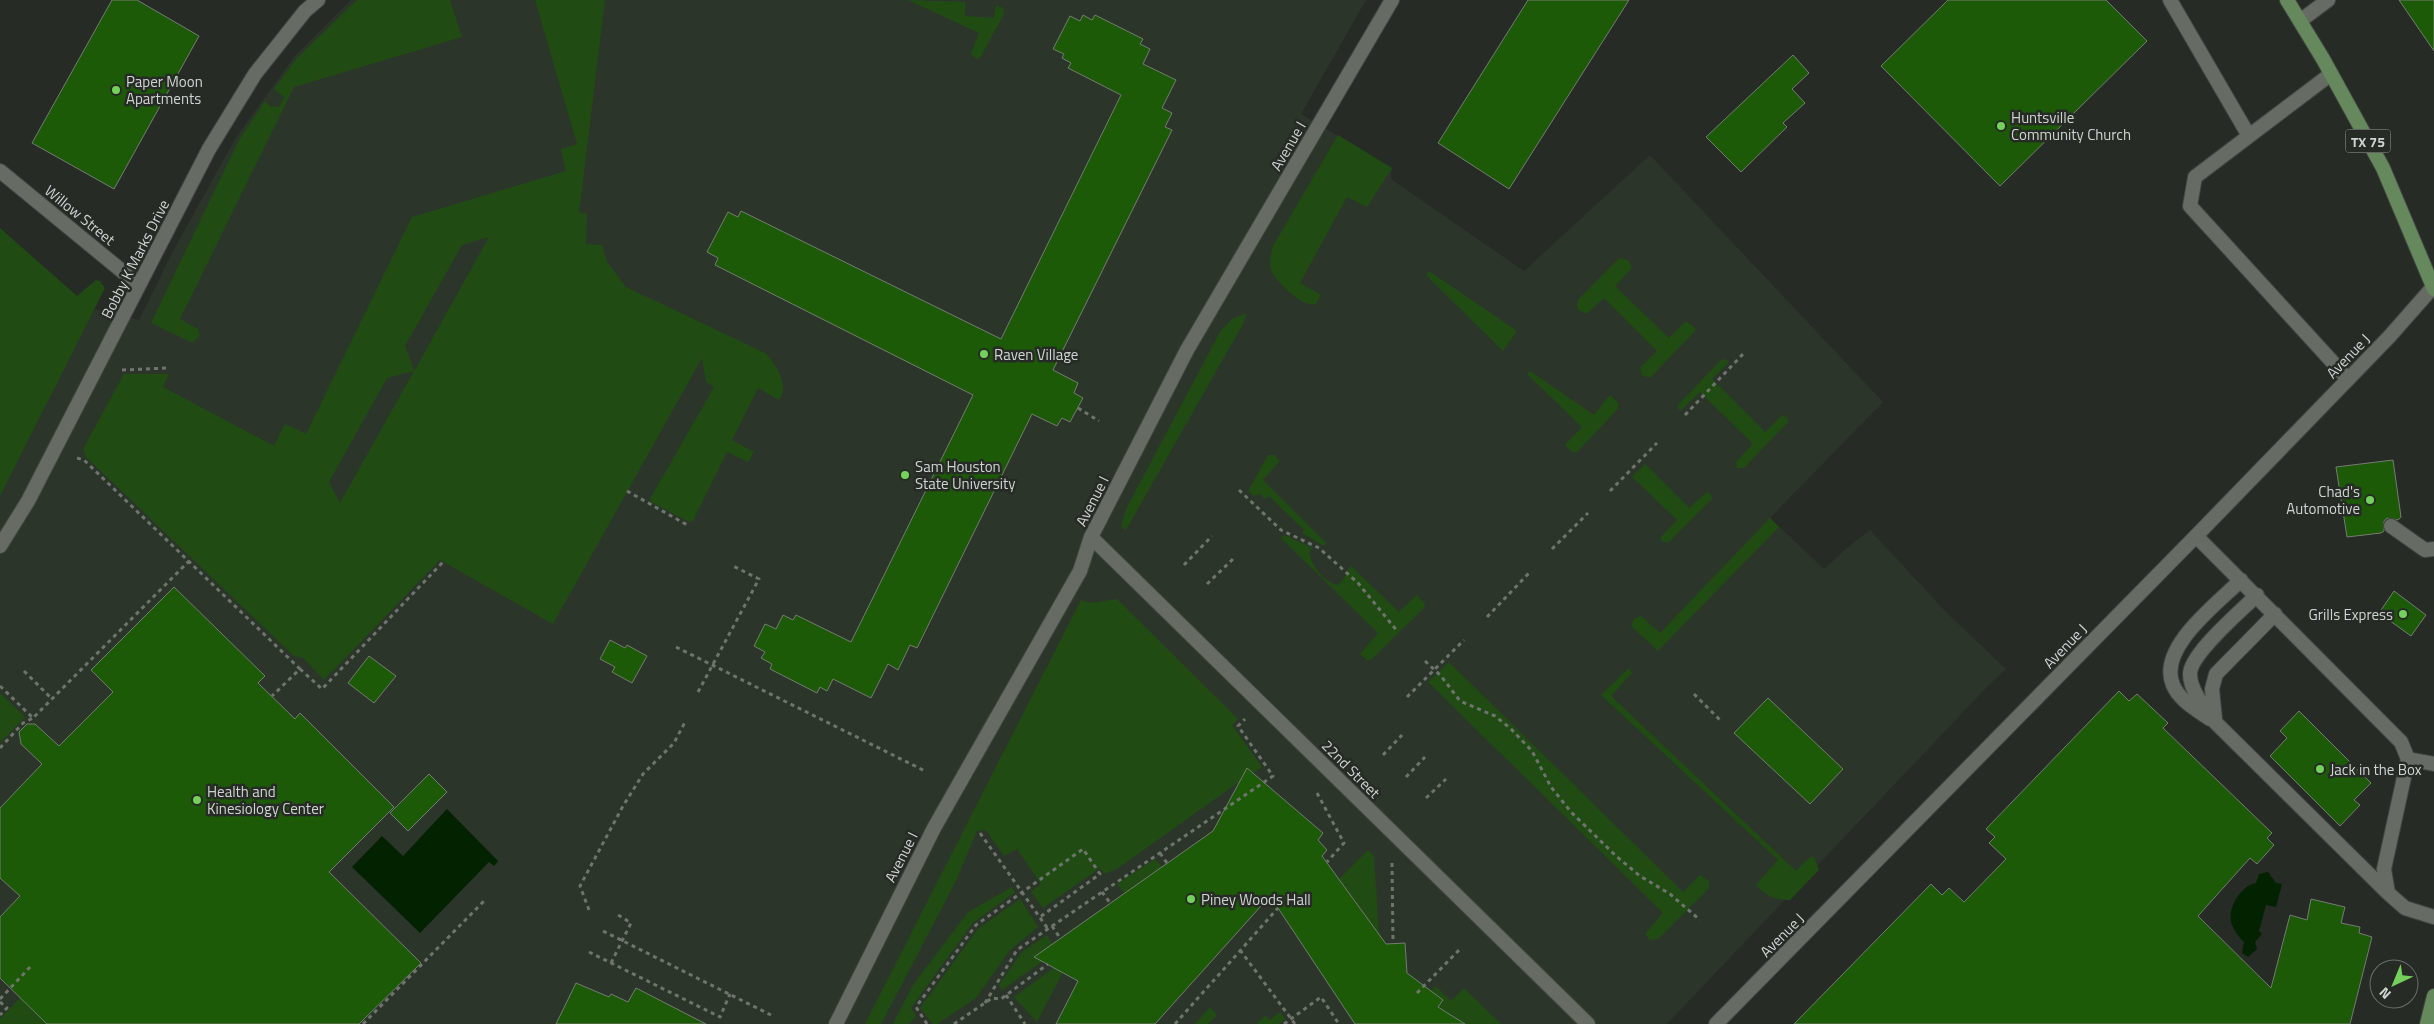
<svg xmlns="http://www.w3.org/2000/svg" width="2434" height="1024" font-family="'Titillium Web',sans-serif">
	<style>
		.built { fill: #2c352a }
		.green { fill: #204c14; fill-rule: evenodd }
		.water { fill: #032200 }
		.building { fill: #1d5a08; stroke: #757b74 }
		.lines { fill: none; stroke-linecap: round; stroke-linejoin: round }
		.service-casing { stroke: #414640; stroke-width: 16 }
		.minor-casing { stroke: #414640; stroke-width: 16 }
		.primary-casing { stroke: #414640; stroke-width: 16 }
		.path { stroke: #70746f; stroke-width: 3; stroke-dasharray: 4 4; stroke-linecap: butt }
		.service { stroke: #666c64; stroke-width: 14 }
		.minor { stroke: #666c64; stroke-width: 14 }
		.primary { stroke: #65885c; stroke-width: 14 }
		.poi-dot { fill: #74d25c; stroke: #262b25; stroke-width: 2 }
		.labels { text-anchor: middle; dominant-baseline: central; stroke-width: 5; stroke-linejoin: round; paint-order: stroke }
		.shield { fill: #262b25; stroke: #9da19d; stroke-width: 1 }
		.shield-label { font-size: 14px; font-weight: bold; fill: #d0d4d0 }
		.poi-label { font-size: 15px; fill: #d0d4d0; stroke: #262b25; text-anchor: start }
		.street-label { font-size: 15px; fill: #d0d4d0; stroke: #262b25 }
	</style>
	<rect width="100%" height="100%" fill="#262b25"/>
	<path class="built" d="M 351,0 L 1366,0 L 1301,114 L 1392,168 L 1391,179 L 1524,271 L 1650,155 L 1883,402 L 1770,518 L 1824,569 L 1848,547 L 1870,530 L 1948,614 L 2006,669 L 1987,687 L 1667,1024 L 0,1024 L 0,234 L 86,307 L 139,320 L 173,251 L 235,139 L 294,57 Z"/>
	<path class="green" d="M 357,0 L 450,0 L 462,37 L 294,87 L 180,319 L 198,329 L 200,335 L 193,343 L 151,323 L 239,140 L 265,101 L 270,106 L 279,107 L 284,97 L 274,89 L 297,58 Z
		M 535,0 L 605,0 L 579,213 L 587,214 L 586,244 L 602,245 L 607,262 L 626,287 L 767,354 C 776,367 790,384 779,400 L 758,388 L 732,440 L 754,452 L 748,462 L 727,452 L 693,521 L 689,522 L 651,502 L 650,499 L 714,387 L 706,382 L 702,358 L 553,624 L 440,560 L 324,680 L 303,658 L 294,656 L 87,458 L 83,449 L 124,374 L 169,374 L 163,387 L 274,446 L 285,424 L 306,434 L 412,217 L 566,171 L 561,149 L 577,144 ZM 489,237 L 415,370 L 414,370 L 405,346 L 462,245 ZM 414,371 L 340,503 L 329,482 L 387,378 Z
		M 908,0 L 965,2 L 965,16 L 994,18 L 996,5 L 1003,8 L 1004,14 L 980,58 L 976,59 L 971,54 L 979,33 Z
		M 1338,135 L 1392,168 L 1367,207 L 1347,197 L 1300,283 L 1321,295 L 1316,304 C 1303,308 1276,282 1271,270 C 1269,262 1271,254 1273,246 Z
		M 0,228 L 77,296 L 96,280 L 100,281 L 105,288 L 0,496 Z
		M 1619,258 L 1628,260 L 1632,268 L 1615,286 L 1669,338 L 1686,321 L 1695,328 L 1695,331 L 1650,378 L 1642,375 L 1640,368 L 1657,351 L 1604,298 L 1586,314 L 1577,309 L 1578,300 Z
		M 1429,271 L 1517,331 L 1503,351 L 1426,275 Z
		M 1247,313 L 1243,324 L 1126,530 L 1121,527 L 1126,509 L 1220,332 L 1232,319 Z
		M 1725,359 L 1729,362 L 1712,379 L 1765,432 L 1782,415 L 1788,419 L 1788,422 L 1744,468 L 1737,468 L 1736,462 L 1753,444 L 1700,392 L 1680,411 L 1677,406 L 1721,360 Z
		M 1530,371 L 1594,415 L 1610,395 L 1618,403 L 1618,409 L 1577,452 L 1572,452 L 1565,445 L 1582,427 L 1527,374 Z
		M 1268,455 L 1274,455 L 1280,461 L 1263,480 L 1326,543 L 1324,546 L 1302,533 L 1304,530 L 1269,496 L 1265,499 L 1260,494 L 1254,496 L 1248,491 Z
		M 1645,464 L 1689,508 L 1707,492 L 1711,495 L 1712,499 L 1668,543 L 1661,541 L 1661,537 L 1677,520 L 1632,477 Z
		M 1770,518 L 1779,527 L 1658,651 L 1631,626 L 1634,619 L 1641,616 L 1660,633 Z
		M 1284,535 L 1313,548 L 1309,552 C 1312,566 1323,582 1338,585 L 1344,579 L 1350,565 L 1399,612 L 1417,595 L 1425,604 L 1424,608 L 1372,659 L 1367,660 L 1360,654 L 1378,633 L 1281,538 Z
		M 1117,599 L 1238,719 L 1232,725 L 1262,767 L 1253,773 L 1247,768 L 1239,782 L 1117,869 L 1104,874 L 1100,868 L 1043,908 L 1031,892 L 1041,884 L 1017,849 L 1004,856 L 986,830 L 977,831 L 956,881 L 881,1024 L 865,1024 L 1081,600 L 1091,603 Z
		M 1449,662 L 1683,892 L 1700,875 L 1709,881 L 1709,888 L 1658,939 L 1650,940 L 1645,934 L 1663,913 L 1428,682 Z
		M 1629,668 L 1632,673 L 1611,696 L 1796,871 L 1810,857 L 1814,857 L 1819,870 L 1790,900 C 1776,900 1766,896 1756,885 L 1778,860 L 1601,695 Z
		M 0,693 L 25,717 L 0,743 Z
		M 1368,850 L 1374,856 L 1379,934 L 1339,879 Z
		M 1155,859 L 1162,867 L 1124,893 L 1117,884 Z
		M 1012,887 L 1015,892 L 973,923 L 911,1008 L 916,1016 L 909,1024 L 893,1024 L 913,985 L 968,912 Z
		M 1020,899 L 1038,927 L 1010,950 L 976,998 L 937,1024 L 933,1024 L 920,1008 L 978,929 Z
		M 1047,935 L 1052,944 L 1035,956 L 1043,961 L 1002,990 L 999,985 L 1022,952 Z
		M 1055,967 L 1063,972 L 1037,1022 L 1014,997 Z
		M 1436,986 L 1451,1001 L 1464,988 L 1501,1024 L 1465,1024 L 1438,1007 L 1443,1000 L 1430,991 Z
		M 20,998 L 47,1024 L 0,1024 L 0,1019 Z
		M 1210,1007 L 1217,1015 L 1208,1024 L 1195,1024 Z
		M 1280,1012 L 1285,1019 L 1279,1024 L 1257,1024 L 1265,1015 L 1270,1020 Z"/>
	<path class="water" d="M 447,809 L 498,861 L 494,866 L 489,862 L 420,933 L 352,867 L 382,836 L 403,856 Z
		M 2268,872 L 2276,883 L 2282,884 L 2276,907 L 2266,905 L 2259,931 L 2262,934 L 2255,942 L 2257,949 L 2248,957 L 2242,953 L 2244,942 C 2239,937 2235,932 2232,925 C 2226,910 2240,886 2256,883 L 2259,874 Z"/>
	<path class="building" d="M 112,0 L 137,0 L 199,36 L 114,189 L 32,143 Z
		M 1528,0 L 1629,0 L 1509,189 L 1438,143 Z
		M 1948,0 L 2106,0 L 2147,41 L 2000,186 L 1881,66 Z
		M 2399,0 L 2434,0 L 2434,51 Z
		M 1083,15 L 1092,20 L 1095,15 L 1143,39 L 1140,44 L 1150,49 L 1143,64 L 1176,80 L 1162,108 L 1172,113 L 1165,127 L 1172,130 L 1053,370 L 1078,383 L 1074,393 L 1083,398 L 1070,422 L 1062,418 L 1057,426 L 1032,414 L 917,648 L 910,645 L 898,670 L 888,664 L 871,698 L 833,679 L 827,691 L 820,687 L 817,693 L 770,669 L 772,664 L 761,658 L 765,652 L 754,646 L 765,624 L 776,629 L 783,615 L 793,620 L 796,615 L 851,642 L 973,395 L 715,265 L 718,258 L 707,252 L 728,212 L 738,217 L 741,211 L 1001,339 L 1121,95 L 1068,68 L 1071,63 L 1062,58 L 1064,54 L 1053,49 L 1070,16 L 1080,21 Z
		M 1793,55 L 1809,73 L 1792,89 L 1805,103 L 1783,123 L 1787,127 L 1741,172 L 1706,137 Z
		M 2393,460 L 2401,517 L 2398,520 L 2387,518 L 2384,521 L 2384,531 L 2381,533 L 2347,537 L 2336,467 Z
		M 174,587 L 265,676 L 258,683 L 295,719 L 300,713 L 394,807 L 329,872 L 421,963 L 359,1024 L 47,1024 L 0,978 L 0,917 L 20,896 L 0,878 L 0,808 L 42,764 L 21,744 L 19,732 L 27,724 L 35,724 L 59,746 L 113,692 L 91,670 Z
		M 2394,591 L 2426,615 L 2411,636 L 2379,613 Z
		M 610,640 L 625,648 L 627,645 L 647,656 L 632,683 L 612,672 L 615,667 L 600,659 Z
		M 369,656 L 396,676 L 374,703 L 348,683 Z
		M 2119,691 L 2129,701 L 2137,694 L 2168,723 L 2163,728 L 2272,833 L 2267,838 L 2274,845 L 2257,864 L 2250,858 L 2198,916 L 2271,988 L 2290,915 L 2307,920 L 2311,899 L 2345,907 L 2341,923 L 2360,927 L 2359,933 L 2372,937 L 2350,1024 L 1794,1024 L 1931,884 L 1942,895 L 1949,888 L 1964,902 L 2006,859 L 1989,843 L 1995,837 L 1986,829 Z
		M 1768,698 L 1843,769 L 1810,804 L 1734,733 Z
		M 2299,711 L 2371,783 L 2354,800 L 2360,805 L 2340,826 L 2270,756 L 2287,738 L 2280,731 Z
		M 1247,768 L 1323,833 L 1318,840 L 1327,850 L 1322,856 L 1386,944 L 1405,943 L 1407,973 L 1443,1000 L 1438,1007 L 1465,1024 L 1355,1024 L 1270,896 L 1155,1024 L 1056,1024 L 1078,981 L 1034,957 L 1213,831 Z
		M 429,774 L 447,792 L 408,831 L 390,813 Z
		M 576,983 L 609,997 L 611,994 L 628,1002 L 636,988 L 706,1024 L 556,1024 Z"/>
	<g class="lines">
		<defs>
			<path id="service" d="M 2170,0 L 2249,136
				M 2300,21 L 2328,0
				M 2331,74 L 2195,177 L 2190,206 L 2348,379
				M 2391,526 L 2425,550 L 2434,549
				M 2196,536 L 2401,742 L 2408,759 L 2434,764
				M 2257,595 C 2241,611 2190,654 2190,674 C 2190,691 2206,709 2215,722 L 2388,893
				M 2210,719 C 2197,710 2179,700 2173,685 C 2157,648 2217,604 2241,580
				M 2215,719 L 2212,689 L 2216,674 L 2275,614
				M 2408,759 L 2384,869 L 2388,893 L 2405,908 L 2434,917"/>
			<path id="minor" d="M 0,171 L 139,285
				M 1091,537 L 1588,1024
				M 0,546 L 28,501 L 209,149 L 255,74 L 305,11 L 318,0
				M 836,1024 L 934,828 L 1080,571 L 1091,537 L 1187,350 L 1392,0
				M 1716,1024 L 2196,536 L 2389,337 L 2433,287"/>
			<path id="primary" d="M 2287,0 L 2323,59 L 2383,168 L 2434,289
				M 2427,1024 L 2434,996"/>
		</defs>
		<use href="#service" class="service-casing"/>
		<use href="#minor" class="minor-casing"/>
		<use href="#primary" class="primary-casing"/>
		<path class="path" d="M 122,370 L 168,368
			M 1078,408 L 1099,421
			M 1685,415 L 1744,353
			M 77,458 L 84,460 L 300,669 L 272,696
			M 1239,490 L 1281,530 L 1319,548 L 1358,583 L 1398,632
			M 627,491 L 689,526
			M 1610,491 L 1657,443
			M 1552,549 L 1588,513
			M 1184,565 L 1212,536
			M 1207,584 L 1234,558
			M 1487,617 L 1530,572
			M 676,647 L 925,771
			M 1425,661 L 1441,676 L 1460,701 L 1495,716 L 1511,729 L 1532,751 L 1551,787 L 1571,812 L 1616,856 L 1640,876 L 1670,894 L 1700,920
			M 300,669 L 322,689 L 443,562
			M 24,671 L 52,699
			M 0,686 L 33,718 L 189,561
			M 698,692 L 759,579 L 733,566
			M 1694,694 L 1721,721
			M 1407,697 L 1464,640
			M 0,748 L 23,723 L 33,718
			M 1383,755 L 1402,735
			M 1406,777 L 1425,757
			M 1317,793 L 1344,843 L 1327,862
			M 1426,798 L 1446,779
			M 980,833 L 1048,929
			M 1160,853 L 1167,863
			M 1392,863 L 1393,943
			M 1102,892 L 1110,903
			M 589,910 L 580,886 L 623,806 L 643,774 L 674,743 L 685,722
			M 1052,926 L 1060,938
			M 603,931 L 771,1015
			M 1240,950 L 1295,1024
			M 589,952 L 720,1017 L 730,994
			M 611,963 L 631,923 L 615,913
			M 1417,993 L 1461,948
			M 1006,995 L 1025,1024
			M 0,999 L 31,966
			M 0,1002 L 7,1008 L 0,1015
			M 985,1003 L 1017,950 L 1273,776 L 1238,726 L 1245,719
			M 363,1024 L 485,900
			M 927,1024 L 916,1007 L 976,925 L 1083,849 L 1100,874 L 1040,917
			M 954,1024 L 992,998 L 1001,999 L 1048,964
			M 1175,1024 L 1278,908
			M 1284,1024 L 1321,997 L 1339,1024"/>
		<use href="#service" class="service"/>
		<use href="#minor" class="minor"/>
		<use href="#primary" class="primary"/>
	</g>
	<g class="poi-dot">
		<circle cx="116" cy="90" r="5"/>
		<circle cx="2001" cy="126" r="5"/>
		<circle cx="984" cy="354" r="5"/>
		<circle cx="905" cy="475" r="5"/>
		<circle cx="2370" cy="500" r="5"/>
		<circle cx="2403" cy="614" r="5"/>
		<circle cx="2320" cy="769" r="5"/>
		<circle cx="197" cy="800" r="5"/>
		<circle cx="1191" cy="899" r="5"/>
	</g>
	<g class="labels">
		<rect class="shield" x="2345.5" y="129.5" width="45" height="23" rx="4"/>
		<g class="shield-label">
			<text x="2368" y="141">TX 75</text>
		</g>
		<g class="poi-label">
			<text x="126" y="81">Paper Moon<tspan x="126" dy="17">Apartments</tspan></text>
			<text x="2011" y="117">Huntsville<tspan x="2011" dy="17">Community Church</tspan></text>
			<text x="994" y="354">Raven Village</text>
			<text x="915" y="466">Sam Houston<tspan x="915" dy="17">State University</tspan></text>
			<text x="2360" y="491" text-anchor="end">Chad's<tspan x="2360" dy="17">Automotive</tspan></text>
			<text x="2393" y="614" text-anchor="end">Grills Express</text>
			<text x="2330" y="769">Jack in the Box</text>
			<text x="207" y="791">Health and<tspan x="207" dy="17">Kinesiology Center</tspan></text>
			<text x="1201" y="899">Piney Woods Hall</text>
		</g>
		<g class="street-label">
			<text transform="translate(1288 146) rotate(-60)">Avenue I</text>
			<text transform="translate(80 215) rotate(39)">Willow Street</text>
			<text transform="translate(135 259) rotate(-63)">Bobby K Marks Drive</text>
			<text transform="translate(2348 356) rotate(-46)">Avenue J</text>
			<text transform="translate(1092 501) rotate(-63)">Avenue I</text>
			<text transform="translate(2065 646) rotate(-46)">Avenue J</text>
			<text transform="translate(1351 769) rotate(45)">22nd Street</text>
			<text transform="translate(901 857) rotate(-63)">Avenue I</text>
			<text transform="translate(1782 935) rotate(-45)">Avenue J</text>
		</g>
	</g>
	<g transform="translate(2394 984) rotate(224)"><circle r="24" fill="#262b25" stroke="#6a6f69"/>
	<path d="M0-4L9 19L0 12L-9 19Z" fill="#74d25c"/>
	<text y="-8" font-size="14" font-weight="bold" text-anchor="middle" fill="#d0d4d0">N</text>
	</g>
</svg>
